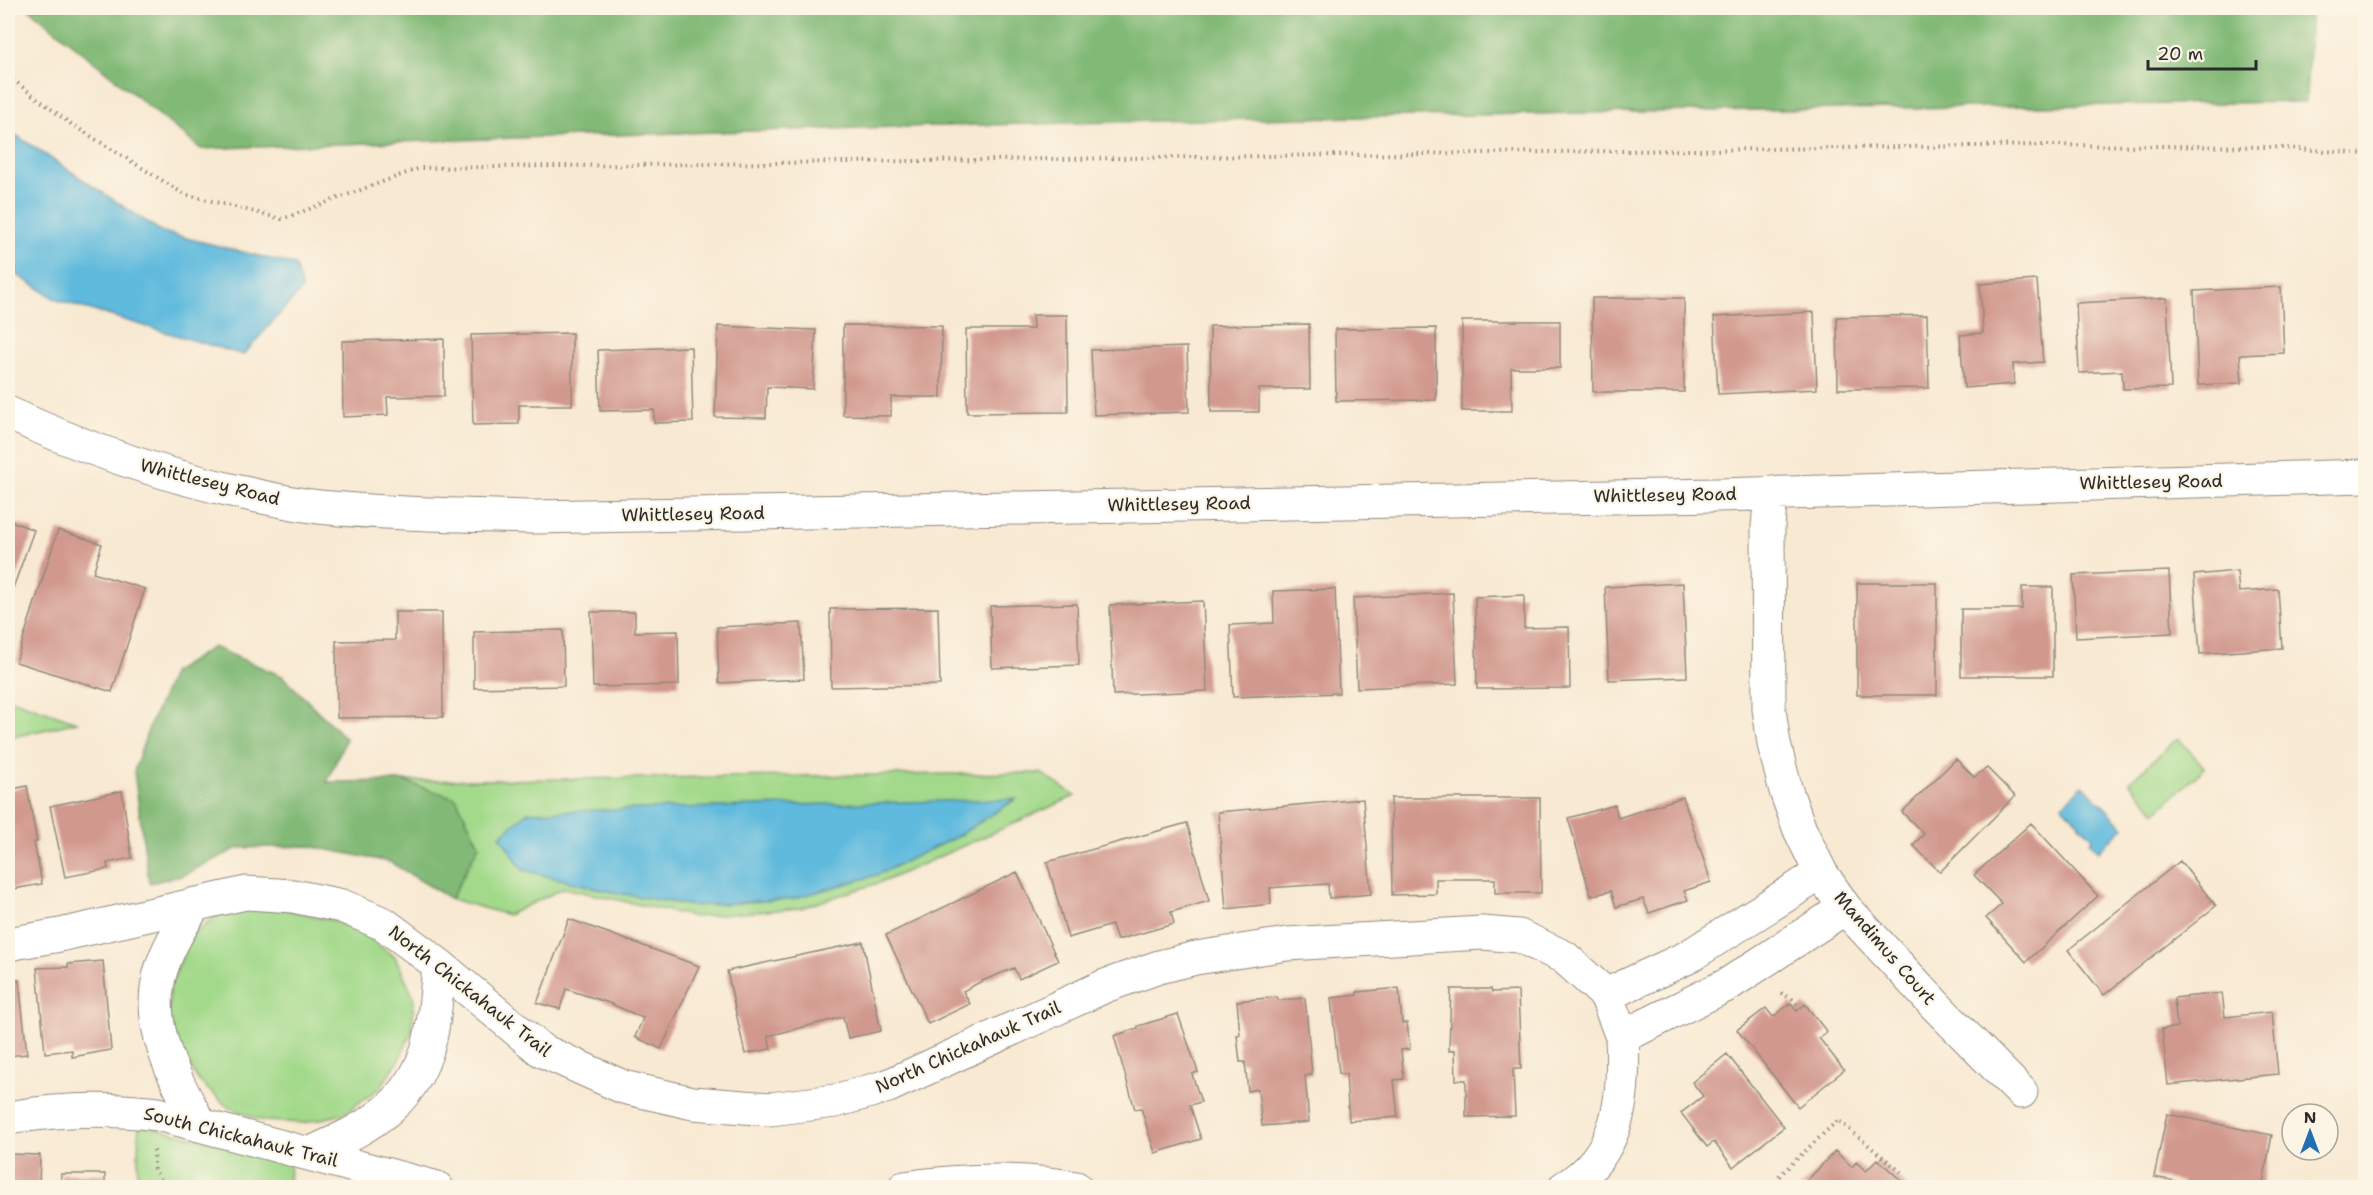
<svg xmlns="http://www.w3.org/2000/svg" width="2373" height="1195" font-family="'Shantell Sans',sans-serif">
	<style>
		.green { fill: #a2d98a; stroke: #66825a; stroke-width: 1.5 }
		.forest { fill: #81b976; stroke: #567250; stroke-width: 1.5 }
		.water { fill: #5fbadd; stroke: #457284; stroke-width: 1.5 }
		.building { fill: #d1988d }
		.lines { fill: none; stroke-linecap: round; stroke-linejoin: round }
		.minor-casing { stroke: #928a7e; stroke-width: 35 }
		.path { stroke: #928a7e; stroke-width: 4; stroke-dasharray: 1.5 4.5; stroke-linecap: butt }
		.minor { stroke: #fff; stroke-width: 33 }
		.labels { text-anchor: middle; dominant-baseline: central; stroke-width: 4.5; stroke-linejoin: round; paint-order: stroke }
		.street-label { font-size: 18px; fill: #2b2b2b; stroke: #fcf5e5 }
	</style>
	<rect width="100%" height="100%" fill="#fcf5e5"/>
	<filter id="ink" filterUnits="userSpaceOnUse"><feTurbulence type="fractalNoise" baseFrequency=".0167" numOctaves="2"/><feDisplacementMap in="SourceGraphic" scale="12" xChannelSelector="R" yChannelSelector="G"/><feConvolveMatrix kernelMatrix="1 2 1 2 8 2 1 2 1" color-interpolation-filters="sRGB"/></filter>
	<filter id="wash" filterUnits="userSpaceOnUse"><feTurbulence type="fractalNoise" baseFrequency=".008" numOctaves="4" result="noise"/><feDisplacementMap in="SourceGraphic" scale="24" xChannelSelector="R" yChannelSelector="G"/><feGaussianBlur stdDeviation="1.35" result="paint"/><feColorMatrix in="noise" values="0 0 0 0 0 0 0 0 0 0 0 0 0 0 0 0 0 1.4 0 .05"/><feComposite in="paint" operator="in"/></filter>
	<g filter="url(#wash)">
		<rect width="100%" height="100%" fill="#f8e9d2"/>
		<path class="green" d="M 8,698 L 77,722 L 8,738 Z
			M 2178,738 L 2205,768 L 2156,812 L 2129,782 Z
			M 1041,773 L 1075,796 L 887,880 L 801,908 L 695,917 L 564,888 L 508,915 L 451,899 L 479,845 L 456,798 L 402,781 Z
			M 238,909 L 284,909 L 334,921 L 365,935 L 395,957 L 414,997 L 412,1032 L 397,1063 L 380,1088 L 343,1114 L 304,1123 L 263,1121 L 228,1107 L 198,1080 L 179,1048 L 169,1018 L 169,988 L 191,936 L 213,918 Z
			M 139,1124 L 290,1161 L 289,1187 L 137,1188 Z"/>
		<path class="forest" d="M 28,8 L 2311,8 L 2306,102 C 1604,112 902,122 201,149 Z
			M 213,647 L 282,676 L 346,739 L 327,782 L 402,781 L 456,798 L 479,845 L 451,899 L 390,862 L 309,846 L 238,848 L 181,876 L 149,883 L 134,771 L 148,730 L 173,672 Z"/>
		<path class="water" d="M 8,130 L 162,232 L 295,265 L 302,289 L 243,355 L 57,300 L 8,269 Z
			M 2083,785 L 2124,827 L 2099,851 L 2090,842 L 2093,838 L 2062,805 Z
			M 1016,799 L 960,835 L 877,875 L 792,899 L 693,906 L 612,892 L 523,870 L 500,836 L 528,812 Z"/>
		<g id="blocks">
			<path class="building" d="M 2037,280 L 2043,362 L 2013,364 L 2014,384 L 1964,388 L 1960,335 L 1983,333 L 1980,284 Z
				M 2281,287 L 2284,353 L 2240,355 L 2242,383 L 2198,385 L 2194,291 Z
				M 1592,298 L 1684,298 L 1684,392 L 1593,392 Z
				M 2167,298 L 2171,388 L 2123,389 L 2122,371 L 2079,373 L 2076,303 Z
				M 1814,312 L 1817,389 L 1718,394 L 1714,317 Z
				M 1032,315 L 1067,315 L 1068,412 L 967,413 L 966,329 L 1033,329 Z
				M 1927,315 L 1929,388 L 1838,389 L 1837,317 Z
				M 1462,321 L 1560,321 L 1560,368 L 1511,368 L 1512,411 L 1462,411 Z
				M 1309,324 L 1310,389 L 1259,389 L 1259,412 L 1211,412 L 1210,326 Z
				M 843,325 L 942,326 L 941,397 L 891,397 L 891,416 L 843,415 Z
				M 718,326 L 816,330 L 813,389 L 767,387 L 766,418 L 715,417 Z
				M 1436,328 L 1436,400 L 1336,401 L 1335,329 Z
				M 572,333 L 572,405 L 519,405 L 519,424 L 473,425 L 471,335 Z
				M 444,339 L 444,396 L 387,397 L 388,415 L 343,417 L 342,341 Z
				M 691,347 L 693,422 L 654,423 L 654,410 L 600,411 L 598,350 Z
				M 1187,347 L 1189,412 L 1094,415 L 1091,350 Z
				M 8,520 L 34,530 L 12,591 L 8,589 Z
				M 58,530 L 102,544 L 93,573 L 145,589 L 112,692 L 16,662 Z
				M 2169,571 L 2172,633 L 2076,638 L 2073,575 Z
				M 2237,571 L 2239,592 L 2278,589 L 2282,648 L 2200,654 L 2194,575 Z
				M 1683,583 L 1687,677 L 1609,680 L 1605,587 Z
				M 1857,583 L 1937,583 L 1937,695 L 1857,695 Z
				M 2022,587 L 2053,587 L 2053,676 L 1961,676 L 1961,609 L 2022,609 Z
				M 1335,589 L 1339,693 L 1233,697 L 1230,625 L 1274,623 L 1273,591 Z
				M 1453,593 L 1457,684 L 1357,688 L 1353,598 Z
				M 1524,595 L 1524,628 L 1569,627 L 1570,688 L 1477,689 L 1475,597 Z
				M 1203,601 L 1207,691 L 1113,695 L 1110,605 Z
				M 1077,604 L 1079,665 L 992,668 L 990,606 Z
				M 938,608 L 940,685 L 831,687 L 830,609 Z
				M 395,612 L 442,612 L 443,717 L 337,718 L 336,641 L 395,640 Z
				M 591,612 L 635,612 L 635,632 L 678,631 L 679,685 L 593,687 Z
				M 801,623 L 804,679 L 719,683 L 717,627 Z
				M 563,630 L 564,686 L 474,688 L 474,632 Z
				M 1956,759 L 1974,777 L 1987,768 L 2015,796 L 1940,872 L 1913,845 L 1924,834 L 1902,812 Z
				M 27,786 L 37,842 L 34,842 L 42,884 L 8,890 L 8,790 Z
				M 122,791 L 132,858 L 107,863 L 108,869 L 65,877 L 50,806 Z
				M 1683,797 L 1711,882 L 1684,891 L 1688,900 L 1649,913 L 1643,899 L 1616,907 L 1611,891 L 1591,896 L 1568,818 L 1615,805 L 1618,818 Z
				M 1391,798 L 1540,798 L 1541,893 L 1495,893 L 1495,879 L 1436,879 L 1436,894 L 1392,895 Z
				M 1363,799 L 1371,894 L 1329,898 L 1328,884 L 1282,887 L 1270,888 L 1271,904 L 1226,909 L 1218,812 Z
				M 1187,823 L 1209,901 L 1171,912 L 1174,924 L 1117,940 L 1112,925 L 1068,938 L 1047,862 Z
				M 2031,823 L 2098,896 L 2026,962 L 1986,918 L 2002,904 L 1974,875 Z
				M 2180,861 L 2216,906 L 2104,995 L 2068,950 Z
				M 1017,872 L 1058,961 L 1019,979 L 1014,968 L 982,981 L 963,991 L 970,1004 L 928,1024 L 886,935 Z
				M 569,919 L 699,966 L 661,1049 L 635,1037 L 643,1018 L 609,1003 L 566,989 L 560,1009 L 537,1003 Z
				M 863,942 L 881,1031 L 848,1038 L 843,1017 L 768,1036 L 771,1049 L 745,1054 L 727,971 Z
				M 103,961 L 111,1050 L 72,1057 L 72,1050 L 45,1053 L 37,968 L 68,967 L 68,964 Z
				M 19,980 L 27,1054 L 8,1056 L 8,981 Z
				M 1399,988 L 1402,1023 L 1407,1023 L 1410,1049 L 1401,1050 L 1404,1079 L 1394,1080 L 1398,1117 L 1349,1121 L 1346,1074 L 1339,1074 L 1331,998 L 1357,995 L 1357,992 Z
				M 1451,989 L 1491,989 L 1492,992 L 1518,991 L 1521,1069 L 1513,1069 L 1515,1116 L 1466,1117 L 1466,1080 L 1456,1080 L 1455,1050 L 1449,1051 Z
				M 2222,993 L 2225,1017 L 2272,1012 L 2278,1074 L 2168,1085 L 2162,1029 L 2177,1027 L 2174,998 Z
				M 1277,997 L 1278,1000 L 1305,998 L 1312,1074 L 1305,1076 L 1309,1122 L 1262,1126 L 1258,1089 L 1248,1091 L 1245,1062 L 1240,1062 L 1237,1035 L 1240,1035 L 1237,1001 Z
				M 1791,1003 L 1797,1011 L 1805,1004 L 1827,1032 L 1819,1038 L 1844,1070 L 1798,1107 L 1737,1030 L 1766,1008 L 1773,1017 Z
				M 1178,1014 L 1198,1072 L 1192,1074 L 1201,1102 L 1190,1105 L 1201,1139 L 1155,1153 L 1141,1108 L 1135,1109 L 1134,1106 L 1114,1036 L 1138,1028 L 1138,1026 Z
				M 1727,1054 L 1784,1127 L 1733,1167 L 1714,1142 L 1707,1147 L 1681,1113 L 1703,1096 L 1692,1082 Z
				M 2167,1114 L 2272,1135 L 2262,1188 L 2181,1188 L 2182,1182 L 2154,1177 Z
				M 1835,1151 L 1852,1167 L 1856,1162 L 1866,1171 L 1878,1159 L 1909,1188 L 1800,1188 Z
				M 8,1154 L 40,1155 L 39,1188 L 8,1188 Z
				M 61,1174 L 105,1174 L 105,1188 L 60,1188 Z"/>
		</g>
	</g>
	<g filter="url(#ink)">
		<use href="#blocks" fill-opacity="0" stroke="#928a7e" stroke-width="1.5"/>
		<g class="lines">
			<defs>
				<path id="minor" d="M 8,413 C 81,447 156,473 235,491 C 262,497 291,504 319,507 C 390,514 461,515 533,517 L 1718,495 L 2366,476
					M 1771,493 L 1768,527 L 1769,709 L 1774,744 L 1786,791 L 1800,830 L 1821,873 L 1845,908 L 1936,1006 L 2021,1092
					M 195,904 C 182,925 168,946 161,970 C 144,1024 174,1077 199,1123
					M 8,944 L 60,935 L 246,893 L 293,896 L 342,906 L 384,924 L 439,965 L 541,1050 L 623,1087 L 693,1103 L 770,1109 L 835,1101 L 888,1086 L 1105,986 L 1159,967 L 1196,958 L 1287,944 L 1482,933 L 1519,936 L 1564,957 L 1606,995 L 1622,1037
					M 1606,995 L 1686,958 L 1821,873
					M 8,1118 C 58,1109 108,1108 158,1114 L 437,1188
					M 309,1154 C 371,1126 420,1102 432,1029 C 436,1008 437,986 439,965
					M 904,1188 C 961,1180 1019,1177 1076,1188
					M 1564,1188 C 1621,1154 1625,1096 1622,1037 L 1727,985 L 1845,908"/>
			</defs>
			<use href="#minor" class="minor-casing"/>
			<path class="path" d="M 8,76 L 71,124 L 184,194 L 282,219 L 420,168 L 2047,145 L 2271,147 L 2366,154
				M 1781,993 L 1792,999 L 1800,1008
				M 154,1150 L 154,1170 L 168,1188
				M 1779,1188 L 1779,1176 L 1838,1120 L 1901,1172"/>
			<use href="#minor" class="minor"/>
		</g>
	</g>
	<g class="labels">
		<g class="street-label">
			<text transform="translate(210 482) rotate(14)">Whittlesey Road</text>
			<text transform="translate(2151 482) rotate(-1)">Whittlesey Road</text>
			<text transform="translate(1665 495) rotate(-1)">Whittlesey Road</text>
			<text transform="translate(1179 504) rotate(-1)">Whittlesey Road</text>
			<text transform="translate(693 514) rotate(-1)">Whittlesey Road</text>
			<text transform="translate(1885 948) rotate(49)">Mandimus Court</text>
			<text transform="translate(470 991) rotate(38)">North Chickahauk Trail</text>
			<text transform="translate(968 1047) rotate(-24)">North Chickahauk Trail</text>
			<text transform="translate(241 1137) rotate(14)">South Chickahauk Trail</text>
		</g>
	</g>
	<rect width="2373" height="1195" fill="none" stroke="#fcf5e5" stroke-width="30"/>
	<g transform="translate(2310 1132)"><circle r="28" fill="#fcf5e5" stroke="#a8a49b" stroke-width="1.5"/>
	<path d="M0-4.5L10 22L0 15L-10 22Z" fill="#1f6fb2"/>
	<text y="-9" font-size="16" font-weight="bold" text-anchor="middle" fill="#2b2b2b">N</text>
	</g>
	<path d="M2148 60v9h108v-9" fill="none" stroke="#2b2b2b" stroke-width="3"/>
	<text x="2157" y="60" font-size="18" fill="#2b2b2b" stroke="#fcf5e5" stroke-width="4.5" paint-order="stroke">20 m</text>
</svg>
